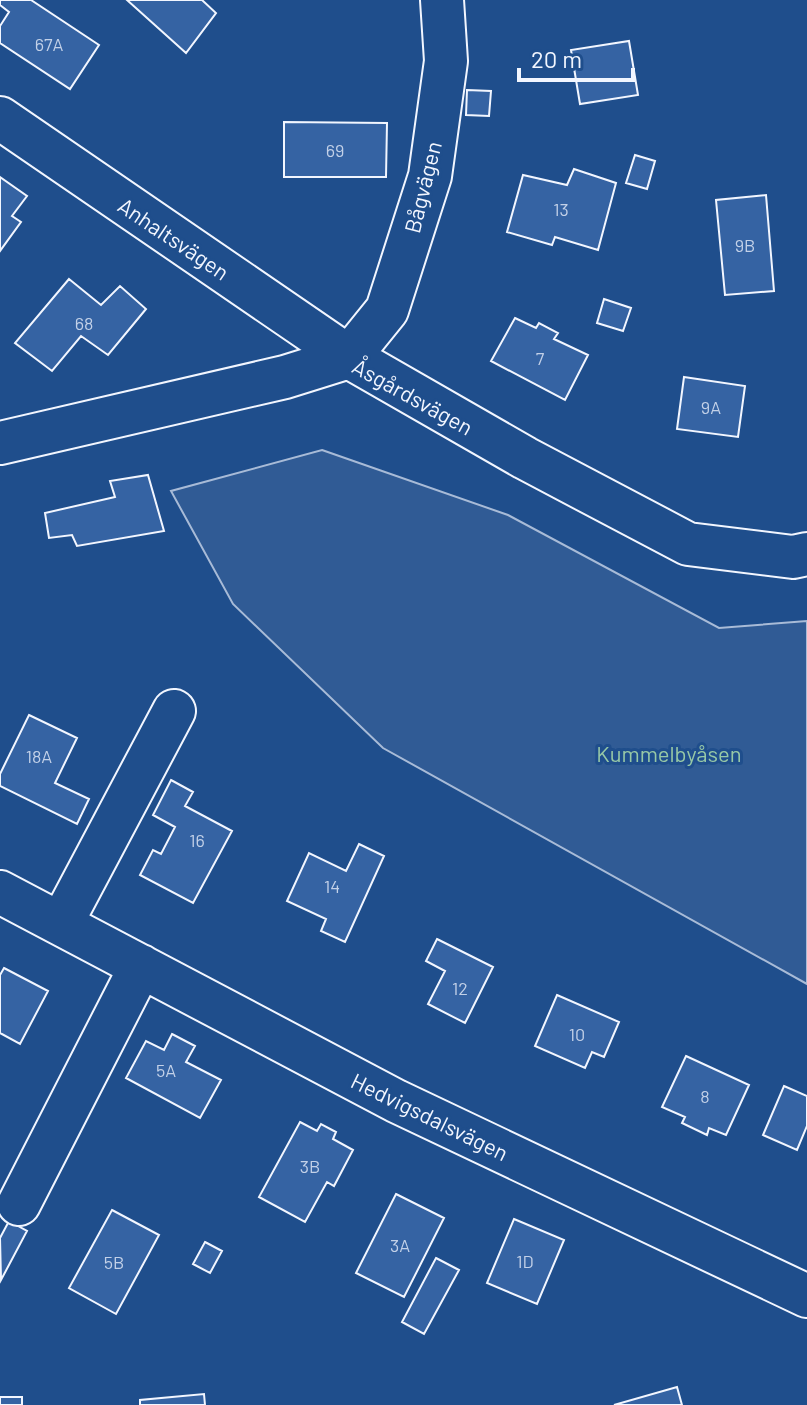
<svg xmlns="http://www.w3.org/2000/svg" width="807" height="1405" font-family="Barlow,sans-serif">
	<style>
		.green { fill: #305b95; stroke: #a8bbd7; stroke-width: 2 }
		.building { fill: #3563a3; stroke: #f2f6ff; stroke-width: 2 }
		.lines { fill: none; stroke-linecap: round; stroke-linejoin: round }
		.minor-casing { stroke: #f2f6ff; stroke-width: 46 }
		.minor { stroke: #1f4e8c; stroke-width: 42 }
		.labels { text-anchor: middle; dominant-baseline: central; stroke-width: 6; stroke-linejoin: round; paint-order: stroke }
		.number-label { font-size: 18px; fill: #c3d1e8 }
		.street-label { font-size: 22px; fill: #f2f6ff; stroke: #1f4e8c }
		.park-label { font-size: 22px; fill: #97c8a6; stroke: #1f4e8c }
	</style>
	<rect width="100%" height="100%" fill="#1f4e8c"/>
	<path class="green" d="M 322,450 L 508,515 L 719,628 L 807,621 L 807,984 L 383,748 L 233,604 L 171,491 Z"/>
	<path class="building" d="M 0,0 L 31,0 L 99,45 L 70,89 L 0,43 L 0,26 L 9,12 L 0,5 Z
		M 127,0 L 202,0 L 216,13 L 186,53 Z
		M 629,41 L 638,95 L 580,104 L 571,50 Z
		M 467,90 L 491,91 L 489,116 L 466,115 Z
		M 284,122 L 387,123 L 386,177 L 284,177 Z
		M 635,155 L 655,161 L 647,189 L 626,183 Z
		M 574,169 L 616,183 L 598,250 L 555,237 L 552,245 L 507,232 L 523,175 L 567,185 Z
		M 0,177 L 27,196 L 12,216 L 21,222 L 0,251 Z
		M 766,195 L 774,291 L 725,295 L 716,200 Z
		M 69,279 L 101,305 L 120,286 L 146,309 L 108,355 L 81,336 L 52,371 L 15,343 Z
		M 604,299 L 631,308 L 623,331 L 597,323 Z
		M 515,318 L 536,328 L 539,323 L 558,333 L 554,339 L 588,355 L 565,400 L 491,361 Z
		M 684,377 L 745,386 L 738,437 L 677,429 Z
		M 148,475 L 164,531 L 77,546 L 72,535 L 49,538 L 45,513 L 115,497 L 110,481 Z
		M 29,715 L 77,738 L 55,783 L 89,799 L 77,824 L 0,786 L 0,774 Z
		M 171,780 L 193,792 L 185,806 L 232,831 L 193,903 L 140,875 L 153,850 L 161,854 L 175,827 L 153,815 Z
		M 359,844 L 384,856 L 345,942 L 321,931 L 326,919 L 287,901 L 309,853 L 346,871 Z
		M 437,939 L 493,967 L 465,1023 L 428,1004 L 445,971 L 426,961 Z
		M 4,968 L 48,991 L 20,1044 L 0,1033 L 0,975 Z
		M 557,995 L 619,1022 L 604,1057 L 592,1052 L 585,1068 L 535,1046 Z
		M 172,1034 L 195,1046 L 186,1062 L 221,1080 L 200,1118 L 126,1078 L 146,1041 L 164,1050 Z
		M 686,1056 L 749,1085 L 726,1135 L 709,1128 L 707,1135 L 682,1123 L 685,1117 L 662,1107 Z
		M 784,1086 L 807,1096 L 807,1126 L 797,1150 L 763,1135 Z
		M 300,1122 L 317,1131 L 321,1124 L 336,1132 L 333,1139 L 353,1150 L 334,1186 L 327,1182 L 305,1222 L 259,1197 Z
		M 396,1194 L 444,1218 L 404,1297 L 356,1273 Z
		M 112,1210 L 159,1235 L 116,1314 L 69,1288 Z
		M 514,1219 L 564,1240 L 537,1304 L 487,1283 Z
		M 9,1221 L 27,1231 L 1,1280 L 0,1238 Z
		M 205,1242 L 222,1251 L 210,1273 L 193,1264 Z
		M 436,1258 L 459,1270 L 424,1334 L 402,1322 Z
		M 677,1387 L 682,1405 L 614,1405 Z
		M 204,1394 L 205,1405 L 140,1405 L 140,1400 Z
		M 0,1397 L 22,1397 L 22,1405 L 0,1405 Z"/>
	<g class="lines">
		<defs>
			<path id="minor" d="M 0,118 L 349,357 L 525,458 L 688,544 L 793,557 L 807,554
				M 349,357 L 387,310 L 430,176 L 446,61 L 442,0
				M 0,443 L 285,377 L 349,357
				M 0,892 L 396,1101 L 807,1296
				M 61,924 L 174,711
				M 19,1204 L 141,966"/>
		</defs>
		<use href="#minor" class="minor-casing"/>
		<use href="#minor" class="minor"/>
	</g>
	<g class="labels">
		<g class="number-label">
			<text x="49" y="44">67A</text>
			<text x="335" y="150">69</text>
			<text x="561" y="209">13</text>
			<text x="745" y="245">9B</text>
			<text x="84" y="323">68</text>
			<text x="540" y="358">7</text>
			<text x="711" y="407">9A</text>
			<text x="39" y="756">18A</text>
			<text x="197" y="840">16</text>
			<text x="332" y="886">14</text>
			<text x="460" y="988">12</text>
			<text x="577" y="1034">10</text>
			<text x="166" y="1070">5A</text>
			<text x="705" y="1096">8</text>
			<text x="310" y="1166">3B</text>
			<text x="400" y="1245">3A</text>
			<text x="525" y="1261">1D</text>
			<text x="114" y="1262">5B</text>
		</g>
		<g class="street-label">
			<text transform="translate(422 187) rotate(-76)">Bågvägen</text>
			<text transform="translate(174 238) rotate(34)">Anhaltsvägen</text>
			<text transform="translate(413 396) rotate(29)">Åsgårdsvägen</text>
			<text transform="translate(430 1116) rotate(26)">Hedvigsdalsvägen</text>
		</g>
		<g class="park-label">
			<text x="669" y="753">Kummelbyåsen</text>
		</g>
	</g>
	<path d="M519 68v12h114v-12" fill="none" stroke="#f2f6ff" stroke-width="4"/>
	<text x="531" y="68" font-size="24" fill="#f2f6ff" stroke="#1f4e8c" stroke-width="6" paint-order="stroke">20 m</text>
</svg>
